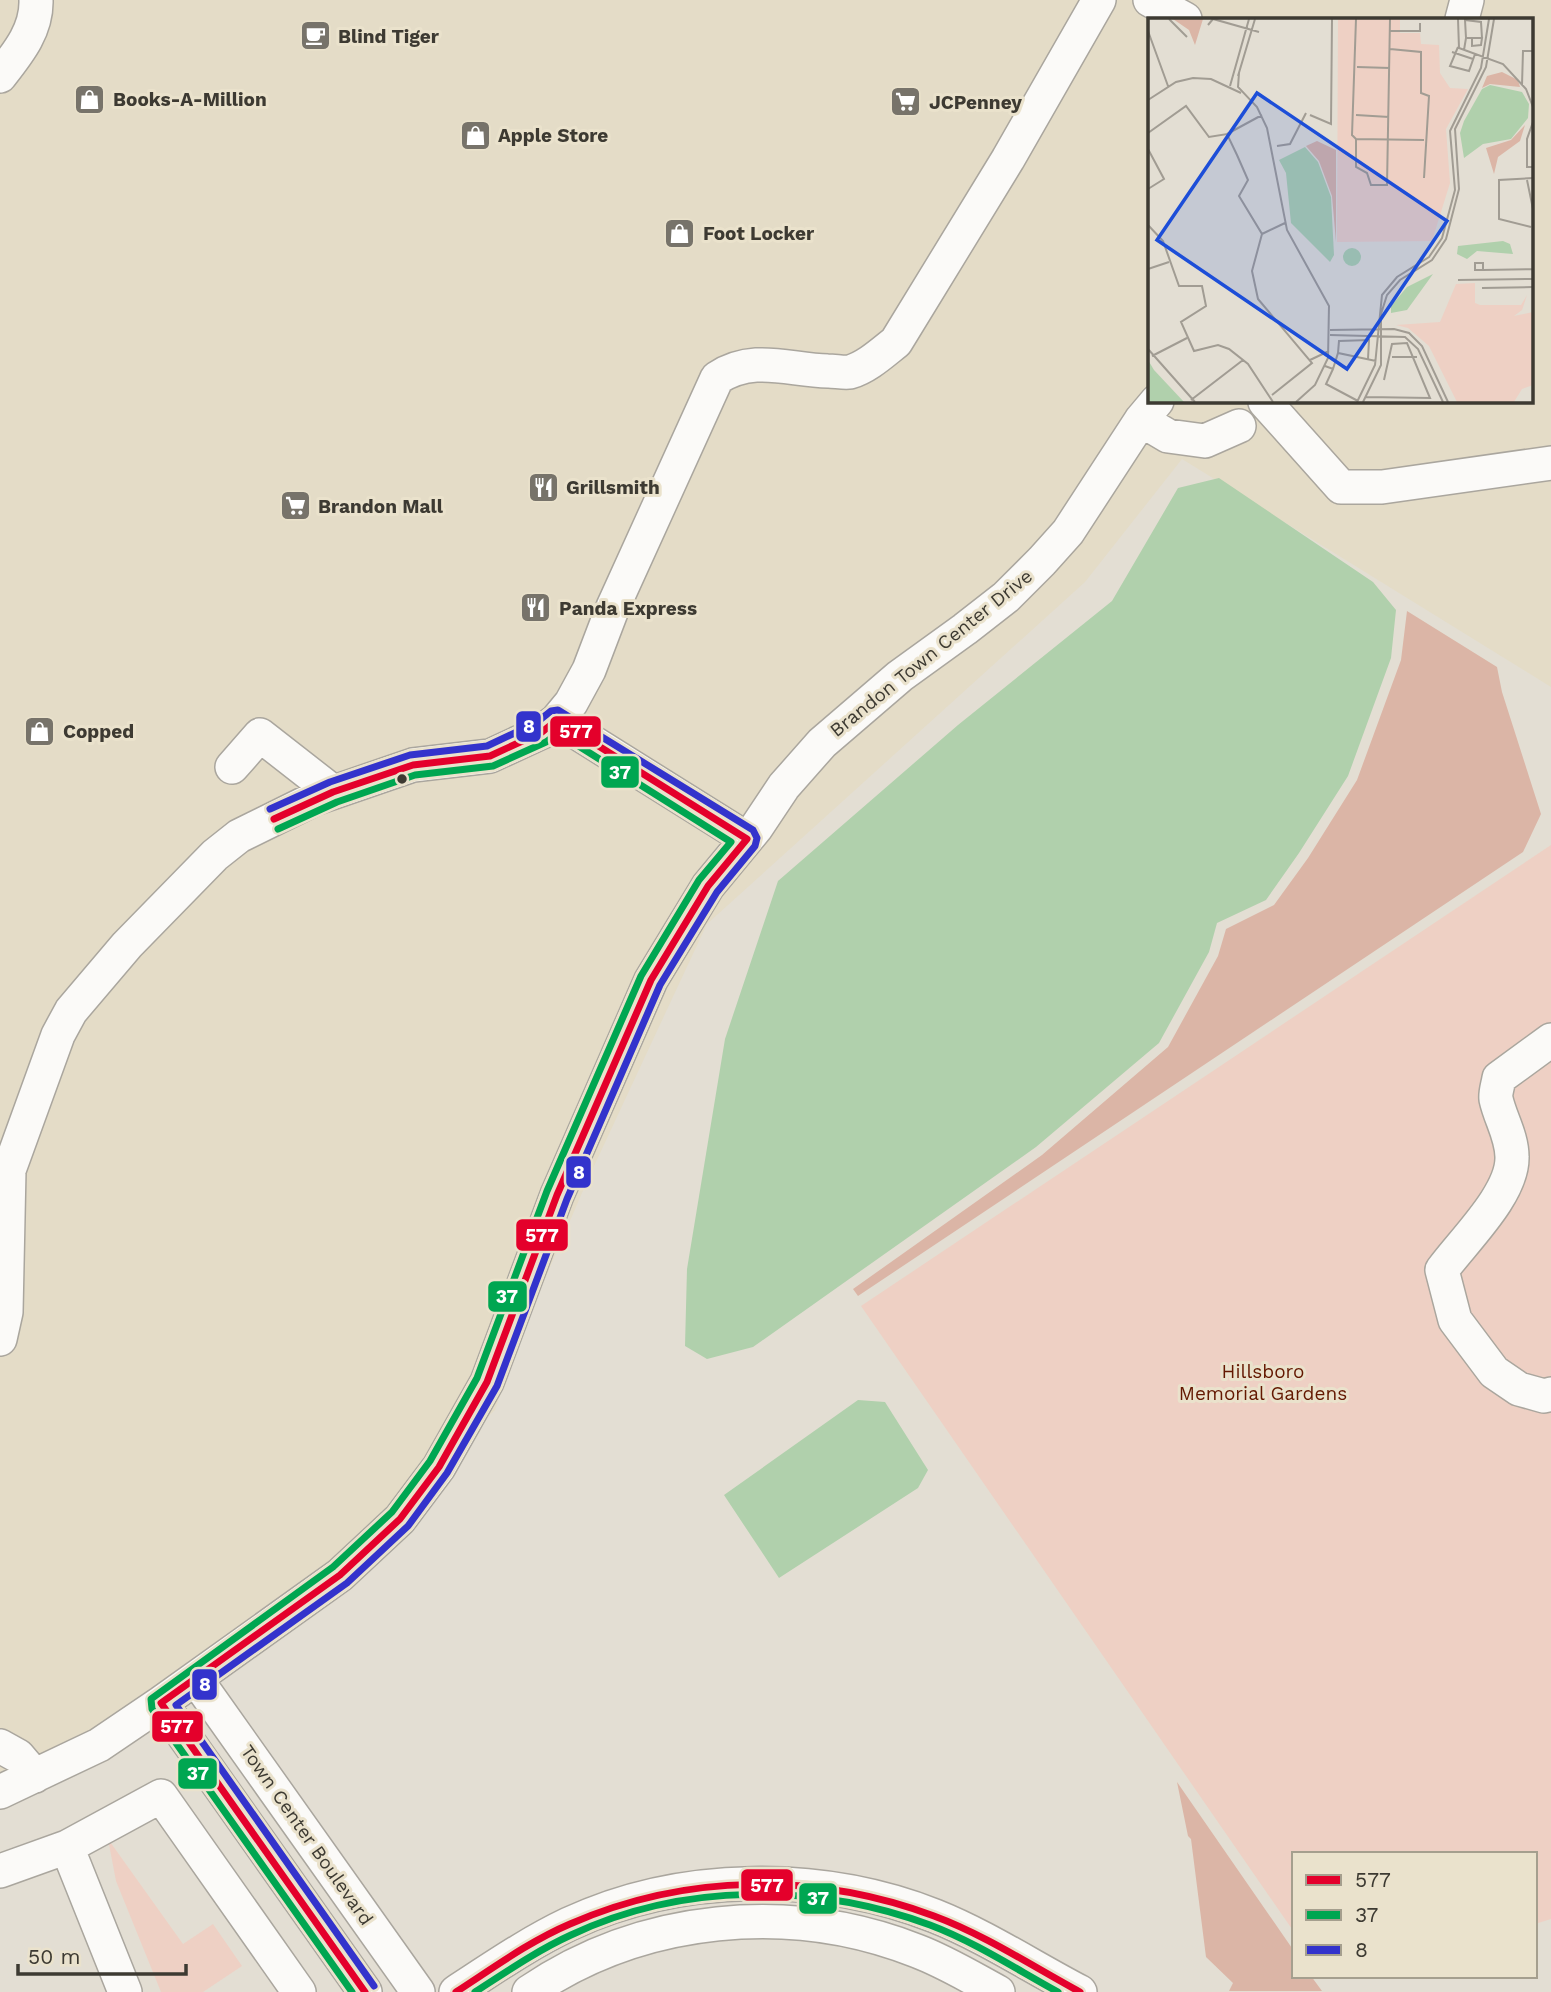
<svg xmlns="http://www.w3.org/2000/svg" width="1551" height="1992" font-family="'Work Sans',sans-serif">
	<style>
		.built { fill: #e4dcc7; fill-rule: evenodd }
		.green { fill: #eed0c4 }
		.forest { fill: #dbb5a6 }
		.water { fill: #b0d0ac }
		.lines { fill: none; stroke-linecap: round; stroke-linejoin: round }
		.minor-casing { stroke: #aaa69e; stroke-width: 36 }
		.minor { stroke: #fbfaf8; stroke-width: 33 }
		.bus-1-casing { stroke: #eae2cc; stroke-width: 12 }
		.bus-2-casing { stroke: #eae2cc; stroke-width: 12 }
		.bus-3-casing { stroke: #eae2cc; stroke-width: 12 }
		.bus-1 { stroke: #e4002b; stroke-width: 7 }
		.bus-2 { stroke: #00a651; stroke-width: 7 }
		.bus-3 { stroke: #33c; stroke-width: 7 }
		.bus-dot { fill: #3d3a32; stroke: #eae2cc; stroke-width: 2.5 }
		.labels { text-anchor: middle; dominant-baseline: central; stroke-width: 6; stroke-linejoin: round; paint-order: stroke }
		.poi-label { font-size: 19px; font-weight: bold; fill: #3d3a32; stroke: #eae2cc; text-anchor: start }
		.street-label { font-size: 19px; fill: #3d3a32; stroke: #eae2cc }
		.park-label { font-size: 19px; fill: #631800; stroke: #eae2cc }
		.inset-road { fill: none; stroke: #a19c93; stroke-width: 2 }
		.view { fill: #1d4ed8; fill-opacity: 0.15; stroke: #1d4ed8; stroke-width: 3.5 }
		.inset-edge { fill: none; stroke: #3d3a32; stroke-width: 3.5 }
		.line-badge { stroke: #eae2cc; stroke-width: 2.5 }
		.badge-label { font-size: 19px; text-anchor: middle; font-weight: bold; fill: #fff }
	</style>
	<rect width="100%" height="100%" fill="#e3ded3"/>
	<path class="built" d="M 0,0 L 1551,0 L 1551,687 L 1182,459 L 1085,582 L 707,924 L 588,1179 L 520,1337 L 495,1410 L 252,1638 L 0,1792 ZM 1150,19 L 1532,19 L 1532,401 L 1150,401 Z"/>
	<path class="green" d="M 1551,845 L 1551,1919 L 1535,1924 L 1535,1854 L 1294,1854 L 1294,1932 L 861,1306 Z
		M 108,1839 L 183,1944 L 213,1924 L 242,1966 L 203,1992 L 161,1992 L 116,1881 Z"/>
	<path class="forest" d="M 1407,611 L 1497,667 L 1502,692 L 1541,814 L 1523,852 L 858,1296 L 853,1289 L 1042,1155 L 1168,1047 L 1218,956 L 1226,929 L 1274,905 L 1308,858 L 1357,780 L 1401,660 Z
		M 1177,1782 L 1294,1951 L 1294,1976 L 1311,1976 L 1322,1991 L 1229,1991 L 1233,1983 L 1206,1957 L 1191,1839 L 1188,1836 Z"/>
	<path class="water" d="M 1219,478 L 1373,582 L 1396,610 L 1391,658 L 1348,776 L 1299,853 L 1266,900 L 1217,923 L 1209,952 L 1159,1043 L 1036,1147 L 753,1347 L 707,1359 L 685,1346 L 687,1269 L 725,1039 L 778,881 L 958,725 L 1112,601 L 1178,488 Z
		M 858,1400 L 885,1402 L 928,1470 L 918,1488 L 779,1578 L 724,1495 Z"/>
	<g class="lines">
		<defs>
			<path id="minor" d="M 1150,0 L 1185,19
				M 1462,19 L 1467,0
				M 0,76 C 18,53 37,30 36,0
				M 1265,402 L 1341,487 L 1382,487 L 1551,463
				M 1141,420 L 1168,436 L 1205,441 L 1239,426
				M 557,720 L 747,839
				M 232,767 L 260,735 L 333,792
				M 1551,1040 L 1499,1078 C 1498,1085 1495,1093 1496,1099 C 1500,1118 1512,1136 1512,1157 C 1513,1194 1463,1241 1442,1270 L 1455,1320 L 1494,1372 L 1519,1389 L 1544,1396 L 1551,1394
				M 0,1339 L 6,1312 L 9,1170 L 58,1035 L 71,1011 L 127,945 L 215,855 L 239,836 L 314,799 L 413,765 L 490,756 L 542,732 L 557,720 L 571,703 L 589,670 L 613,607 L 717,378 C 754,354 788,370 828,371 C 835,371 844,373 850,372 C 867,367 882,353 896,342 L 1008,159 L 1099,0
				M 196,1679 L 418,1992
				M 161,1703 L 365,1992
				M 0,1746 L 18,1756 L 35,1776
				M 0,1792 L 99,1745 L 161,1703 L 340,1575 L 400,1519 L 439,1467 L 487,1382 L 557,1195 L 651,980 L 708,886 L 756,828 L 784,786 L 822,743 L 900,676 L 965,629 L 1006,597 L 1042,561 L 1068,532 L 1141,420 L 1157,401
				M 67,1847 L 161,1796 L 299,1992
				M 0,1871 L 67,1847 L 125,1992
				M 456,1992 C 493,1968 529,1943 569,1924 C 680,1872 821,1871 935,1916 C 985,1936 1032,1967 1080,1992
				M 529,1992 C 642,1915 790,1901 917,1951 C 946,1962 972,1978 998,1992"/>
		</defs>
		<use href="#minor" class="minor-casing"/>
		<use href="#minor" class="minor"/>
		<defs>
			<path id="bus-1" d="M 274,819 L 333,792 L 413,765 L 490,756 L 542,732 L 557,720 L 747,839 L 708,886 L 651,980 L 557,1195 L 487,1382 L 439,1467 L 400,1519 L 340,1575 L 161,1703 L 365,1992
				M 456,1992 C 493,1968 530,1941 570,1924 C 686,1873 816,1872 934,1916 C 985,1935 1032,1966 1080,1992"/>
			<path id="bus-2" d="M 278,829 L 337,802 L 415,775 L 493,766 L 546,742 L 558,733 L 731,842 L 699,880 L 641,976 L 547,1191 L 477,1378 L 430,1461 L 392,1512 L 333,1567 L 151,1699 L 152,1709 L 352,1992
				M 475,1992 C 506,1972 538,1950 571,1935 C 683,1882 816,1883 930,1925 C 975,1942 1016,1969 1058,1992"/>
			<path id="bus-3" d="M 270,809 L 330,782 L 410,755 L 487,746 L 536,723 L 551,711 L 558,710 L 753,830 L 757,838 L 755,846 L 717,892 L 660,985 L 567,1199 L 497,1386 L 447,1473 L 408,1526 L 347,1583 L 176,1705 L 374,1986"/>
		</defs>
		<use href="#bus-1" class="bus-1-casing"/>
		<use href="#bus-2" class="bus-2-casing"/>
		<use href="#bus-3" class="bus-3-casing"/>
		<use href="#bus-1" class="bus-1"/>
		<use href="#bus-2" class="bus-2"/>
		<use href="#bus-3" class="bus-3"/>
	</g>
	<defs>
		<symbol id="cafe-square" viewBox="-11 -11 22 22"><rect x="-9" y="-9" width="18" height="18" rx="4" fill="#77736a" stroke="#eae2cc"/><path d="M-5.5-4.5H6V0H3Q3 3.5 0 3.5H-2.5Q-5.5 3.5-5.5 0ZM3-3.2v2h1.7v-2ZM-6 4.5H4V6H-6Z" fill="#fff"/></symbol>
		<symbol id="shop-square" viewBox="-11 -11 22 22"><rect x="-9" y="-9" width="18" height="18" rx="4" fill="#77736a" stroke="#eae2cc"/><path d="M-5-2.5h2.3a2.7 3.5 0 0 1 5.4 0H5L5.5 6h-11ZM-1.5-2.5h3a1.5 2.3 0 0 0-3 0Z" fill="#fff"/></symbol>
		<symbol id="supermarket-square" viewBox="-11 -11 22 22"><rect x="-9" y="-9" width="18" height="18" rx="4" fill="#77736a" stroke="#eae2cc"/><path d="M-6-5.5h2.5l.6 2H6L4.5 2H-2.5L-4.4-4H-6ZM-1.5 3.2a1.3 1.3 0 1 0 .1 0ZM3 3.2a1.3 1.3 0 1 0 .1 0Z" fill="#fff"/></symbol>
		<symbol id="restaurant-square" viewBox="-11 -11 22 22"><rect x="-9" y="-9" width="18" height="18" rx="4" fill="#77736a" stroke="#eae2cc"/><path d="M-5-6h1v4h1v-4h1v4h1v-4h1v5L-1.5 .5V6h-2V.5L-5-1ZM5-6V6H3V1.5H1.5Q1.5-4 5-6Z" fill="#fff"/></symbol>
	</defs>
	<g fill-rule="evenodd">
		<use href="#cafe-square" x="298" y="18" width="35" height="35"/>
		<use href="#shop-square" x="72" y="82" width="35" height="35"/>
		<use href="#supermarket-square" x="888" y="84" width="35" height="35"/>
		<use href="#shop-square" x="458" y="118" width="35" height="35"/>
		<use href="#shop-square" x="662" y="216" width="35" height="35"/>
		<use href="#restaurant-square" x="526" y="470" width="35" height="35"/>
		<use href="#supermarket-square" x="278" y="488" width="35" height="35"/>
		<use href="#restaurant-square" x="518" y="590" width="35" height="35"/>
		<use href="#shop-square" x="22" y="714" width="35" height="35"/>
	</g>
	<circle class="bus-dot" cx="402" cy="779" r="6"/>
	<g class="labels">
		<g class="poi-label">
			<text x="338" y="36">Blind Tiger</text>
			<text x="113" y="99">Books-A-Million</text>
			<text x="929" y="102">JCPenney</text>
			<text x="498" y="135">Apple Store</text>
			<text x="703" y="233">Foot Locker</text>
			<text x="566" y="487">Grillsmith</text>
			<text x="318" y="506">Brandon Mall</text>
			<text x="559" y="608">Panda Express</text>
			<text x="63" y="731">Copped</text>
		</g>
		<g class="street-label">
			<text transform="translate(931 653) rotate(-39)">Brandon Town Center Drive</text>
			<text transform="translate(307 1835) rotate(55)">Town Center Boulevard</text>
		</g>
		<g class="park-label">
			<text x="1263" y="1371">Hillsboro<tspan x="1263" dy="22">Memorial Gardens</tspan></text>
		</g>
	</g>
	<g transform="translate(1148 18)">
		<rect width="385" height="385" fill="#e3ded3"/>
		<path d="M 190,1 L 252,1 L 252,15 L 272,15 L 273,26 L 291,27 L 292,55 L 302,70 L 320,71 L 298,111 L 302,165 L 284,223 L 189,224 ZM 327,265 L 327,285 L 332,287 L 373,287 L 379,277 L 385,276 L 379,277 L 374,292 L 366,298 L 385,294 L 385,367 L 374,371 L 366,384 L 309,384 L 281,328 L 260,310 L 248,307 L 292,304 L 308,266 Z" fill="#eed0c4"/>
		<path d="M 25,1 L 55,1 L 47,27 L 41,12 ZM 354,54 L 370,62 L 372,69 L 342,66 L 334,70 L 339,58 ZM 377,107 L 372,123 L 350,139 L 346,156 L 338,130 L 363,122 ZM 169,123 L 188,132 L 188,224 L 184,178 L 171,143 L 158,128 Z" fill="#dbb5a6"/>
		<path d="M 342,67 L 374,74 L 381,86 L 380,100 L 363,121 L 335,126 L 316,140 L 312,115 L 316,103 L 334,71 ZM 157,129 L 170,144 L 183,179 L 186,237 L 182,244 L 143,205 L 138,155 L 131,142 ZM 355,223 L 362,226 L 365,236 L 329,233 L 319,241 L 309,236 L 310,228 ZM195 239a9 9 0 1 1 18 0a9 9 0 1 1-18 0ZM 285,256 L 259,292 L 243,295 L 243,288 L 259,269 ZM 0,342 L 6,352 L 36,384 L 0,384 Z" fill="#b0d0ac"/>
		<path class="inset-road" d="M 21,1 L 39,19M 208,1 L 204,117 L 208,121 L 276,122M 310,1 L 311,30 L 355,46 L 378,71 L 385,89M 60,7 L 65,1 L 111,14M 0,13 L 20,68M 242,13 L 272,13 L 272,5M 318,20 L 317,2 L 333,4 L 334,20M 310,29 L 302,48 L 321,53 L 327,36M 242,31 L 273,34 L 273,75 L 281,78 L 276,160M 316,32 L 318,20 L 334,20 L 333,27 L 324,28 L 324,20M 304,34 L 325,41M 209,49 L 242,50M 91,55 L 90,69 L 109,89 L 119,110 L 139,212 L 181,288 L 180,340 L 167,367 L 148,384M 90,58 L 107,1M 374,67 L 375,33 L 385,33M 82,68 L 101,1M 0,82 L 28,64 L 45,60 L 63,61 L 93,75M 162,97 L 183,106 L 184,1M 208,97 L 241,99M 385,104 L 379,121 L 379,149 L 385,149M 0,115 L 38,88 L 61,119 L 79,116 L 89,137 L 100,162 L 91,178 L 114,216 L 104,253 L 110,281 L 164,345 L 124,377M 79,116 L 114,97M 208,121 L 208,149 L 219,155 L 223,167 L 239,167 L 242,1M 129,128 L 142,126 L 158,95M 0,131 L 16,161 L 0,171M 379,162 L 385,191M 0,207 L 15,223 L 31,268 L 54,268 L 58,288 L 33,304 L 46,333 L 70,327 L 81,331 L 100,346 L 125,384M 383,209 L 351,201 L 351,162 L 385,160M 114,216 L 137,205M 0,251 L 21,244M 335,252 L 335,245 L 327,245 L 327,252 L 335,252 L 385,251M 310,262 L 385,261 L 385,205M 334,270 L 385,269M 182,312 L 246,311 L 261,315 L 274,328 L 300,384M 182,317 L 257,319 L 270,331 L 295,384M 0,331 L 47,384M 190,335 L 191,323 L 221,322 L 220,341M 4,338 L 39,320M 244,339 L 269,339M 162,342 L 181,333M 177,348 L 185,351 L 190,335 L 228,343M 185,351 L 178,366 L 210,383M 218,379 L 282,380 L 259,325 L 244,326 L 236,362M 43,382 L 95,342M 209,384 L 227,347 L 234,277 L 249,259 L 281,239 L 294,220 L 307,172 L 302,113 L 333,50 L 341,1M 215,384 L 233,347 L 233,296 L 239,277 L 252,262 L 284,242 L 298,221 L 311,171 L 307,111 L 338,49 L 346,1"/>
		<path class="view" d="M 109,75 L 299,203 L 199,351 L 9,222 Z"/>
		<rect width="385" height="385" class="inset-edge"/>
	</g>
	<g class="line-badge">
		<rect x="515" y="710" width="27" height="33" rx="7" fill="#33c"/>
		<rect x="549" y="715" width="53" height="33" rx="7" fill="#e4002b"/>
		<rect x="600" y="755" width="40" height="34" rx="7" fill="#00a651"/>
		<rect x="565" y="1155" width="27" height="34" rx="7" fill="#33c"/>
		<rect x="515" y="1218" width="54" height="34" rx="7" fill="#e4002b"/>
		<rect x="487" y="1280" width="41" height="33" rx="7" fill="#00a651"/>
		<rect x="191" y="1668" width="27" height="33" rx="7" fill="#33c"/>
		<rect x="151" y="1710" width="53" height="33" rx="7" fill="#e4002b"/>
		<rect x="177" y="1757" width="41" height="33" rx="7" fill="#00a651"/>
		<rect x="740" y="1868" width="54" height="34" rx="7" fill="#e4002b"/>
		<rect x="798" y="1882" width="40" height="33" rx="7" fill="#00a651"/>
	</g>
	<g class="badge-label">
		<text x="529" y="733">8</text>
		<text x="576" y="738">577</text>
		<text x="620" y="779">37</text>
		<text x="579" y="1179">8</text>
		<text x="542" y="1242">577</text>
		<text x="507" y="1303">37</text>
		<text x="205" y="1691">8</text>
		<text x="177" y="1733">577</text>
		<text x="198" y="1780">37</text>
		<text x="767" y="1892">577</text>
		<text x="818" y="1905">37</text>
	</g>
	<rect x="1292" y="1852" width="245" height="126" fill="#eae2cc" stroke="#a59f8e" stroke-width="2"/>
	<rect x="1306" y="1875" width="35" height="10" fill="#e4002b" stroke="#a59f8e" stroke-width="2"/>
	<text x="1355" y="1887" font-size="21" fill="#3d3a32">577</text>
	<rect x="1306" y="1910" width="35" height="10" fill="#00a651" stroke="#a59f8e" stroke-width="2"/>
	<text x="1355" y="1922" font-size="21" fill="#3d3a32">37</text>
	<rect x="1306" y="1945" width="35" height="10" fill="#3333cc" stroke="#a59f8e" stroke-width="2"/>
	<text x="1355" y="1957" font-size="21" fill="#3d3a32">8</text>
	<path d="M18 1964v10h168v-10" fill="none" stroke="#3d3a32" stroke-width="3.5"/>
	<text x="28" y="1964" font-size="21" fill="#3d3a32" stroke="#eae2cc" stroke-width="5" paint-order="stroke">50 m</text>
</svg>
